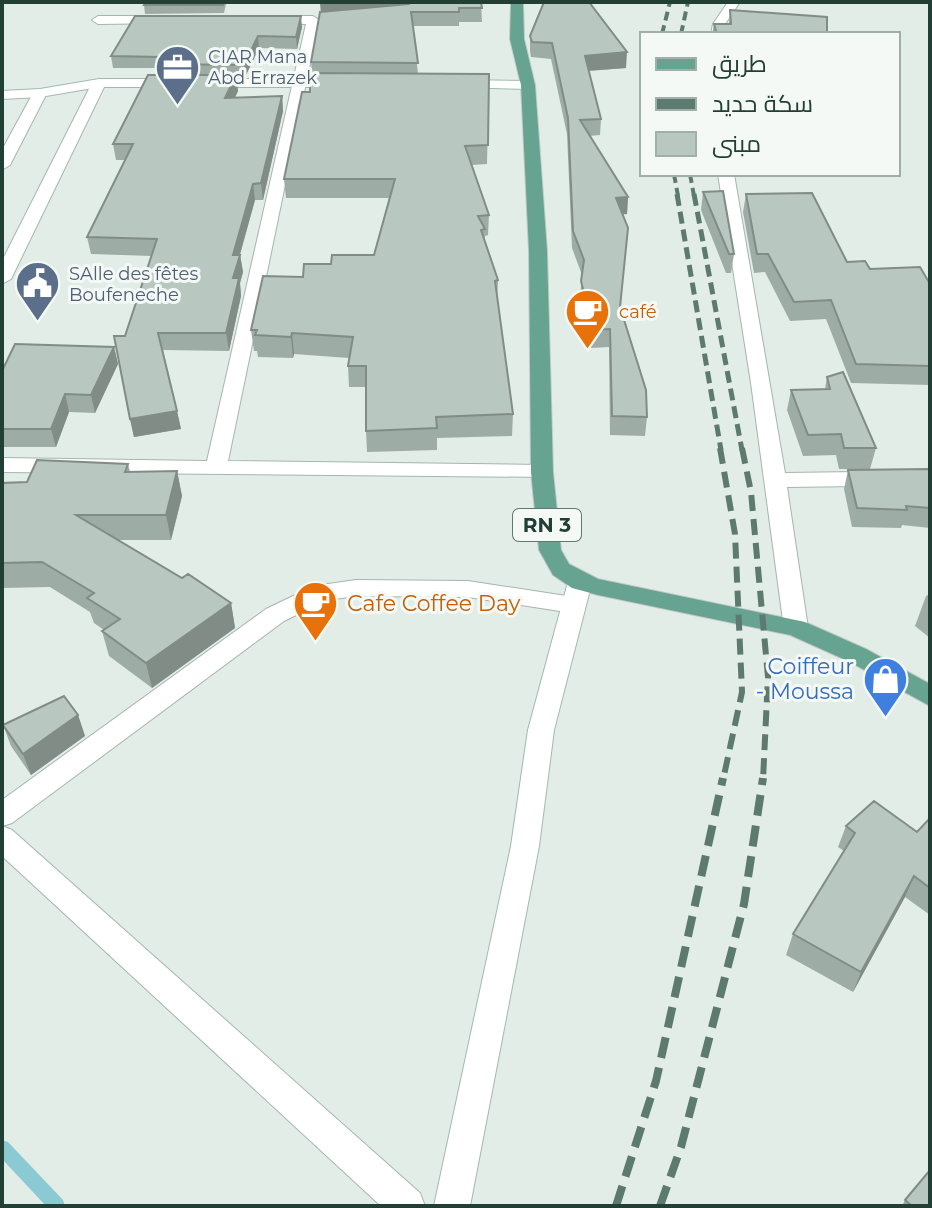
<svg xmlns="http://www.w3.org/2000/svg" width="932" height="1208" font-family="Montserrat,Cairo,sans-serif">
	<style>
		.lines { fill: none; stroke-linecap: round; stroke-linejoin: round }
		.stream { fill: #8bcad2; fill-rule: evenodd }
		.minor-casing { stroke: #a5b5af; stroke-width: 2 }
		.secondary-casing { stroke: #a1b9b0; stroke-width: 2 }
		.primary-casing { stroke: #c1c9c7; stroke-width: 2 }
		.minor { fill: #fff; fill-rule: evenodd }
		.secondary { fill: #fff; fill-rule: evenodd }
		.primary { fill: #67a391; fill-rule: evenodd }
		.rail-far3 { stroke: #5d7a71; stroke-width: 4; stroke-dasharray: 9 5; stroke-linecap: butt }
		.rail-far2 { stroke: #5d7a71; stroke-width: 5; stroke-dasharray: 12 6; stroke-linecap: butt }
		.rail-far1 { stroke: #5d7a71; stroke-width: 6; stroke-dasharray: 16 8; stroke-linecap: butt }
		.rail { stroke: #5d7a71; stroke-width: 8; stroke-dasharray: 21 10; stroke-linecap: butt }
		.wall { fill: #9eaca6 }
		.shaded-wall { fill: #818c87 }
		.building { fill: #b8c8c1; stroke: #818c87; stroke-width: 2 }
		.labels { text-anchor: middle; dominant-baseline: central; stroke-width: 6; stroke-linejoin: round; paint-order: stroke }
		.far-service-label { font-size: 18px; fill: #4e5e75; stroke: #f4f9f6; text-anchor: start }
		.far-food-label { font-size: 18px; fill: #c56008; stroke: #f4f9f6; text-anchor: start }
		.shield { fill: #f4f9f6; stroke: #617770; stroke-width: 2 }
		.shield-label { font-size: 20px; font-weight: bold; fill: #223f36 }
		.food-label { font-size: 22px; fill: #c56008; stroke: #f4f9f6; text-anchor: start }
		.shop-label { font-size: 22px; fill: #366cbe; stroke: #f4f9f6; text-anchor: end }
	</style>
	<rect width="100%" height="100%" fill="#e3ede8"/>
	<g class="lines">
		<path class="stream" d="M 2,1140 L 8,1142 L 63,1200 L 65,1206 L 46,1206 L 2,1159 Z"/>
		<defs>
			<path id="minor" d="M 728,2 L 740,2 L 725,24 L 725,34 L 711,34 L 713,24 Z
				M 166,16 L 171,17 L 171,23 L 98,24 L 92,20 L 98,16 Z
				M 271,16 L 313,16 L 319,20 L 228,461 L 542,465 L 553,472 L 550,477 L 2,472 L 2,458 L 207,461 L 306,24 L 266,23 L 265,20 Z
				M 99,79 L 106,83 L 11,279 L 2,284 L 2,261 L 92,83 Z
				M 40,89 L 47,93 L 10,165 L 2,170 L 2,150 L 33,93 Z
				M 718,174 L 734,174 L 785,473 L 930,471 L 930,485 L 787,487 L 808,628 L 805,634 L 796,637 L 787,634 L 784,628 L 751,383 Z
				M 356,580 L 468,581 L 573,597 L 581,599 L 585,605 L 581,611 L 573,613 L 468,597 L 356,596 L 327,600 L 284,621 L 12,823 L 2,826 L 12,830 L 420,1193 L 425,1206 L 381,1206 L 2,856 L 2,800 L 266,609 L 314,586 Z"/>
			<path id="secondary" d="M 99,79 L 342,79 L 349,83 L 342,87 L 99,87 L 40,97 L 2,99 L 2,91 L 40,89 Z
				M 459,80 L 528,81 L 535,85 L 528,89 L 454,87 L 454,81 Z
				M 580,574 L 588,576 L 592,582 L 554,730 L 539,846 L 470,1206 L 434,1206 L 511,846 L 528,730 L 568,582 L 572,576 Z"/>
			<path id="primary" d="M 511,2 L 523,2 L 524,39 L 535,85 L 547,251 L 553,472 L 561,550 L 569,564 L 598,579 L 805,622 L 866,649 L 930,684 L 930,706 L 848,661 L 790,635 L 598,595 L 572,588 L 553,575 L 539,550 L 531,472 L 529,251 L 521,85 L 510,39 Z"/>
		</defs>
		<use href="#minor" class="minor-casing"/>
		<use href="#secondary" class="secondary-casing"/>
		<use href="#primary" class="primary-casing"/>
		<use href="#minor" class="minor"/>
		<use href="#secondary" class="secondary"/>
		<use href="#primary" class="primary"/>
		<path class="rail-far3" d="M 662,34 L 670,2
			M 681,34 L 688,2
			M 674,174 L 678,196
			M 690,174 L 694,196"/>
		<path class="rail-far2" d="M 677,194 L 721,450
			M 694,194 L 742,450"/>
		<path class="rail-far1" d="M 720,448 L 735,534 L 742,692 L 723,780
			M 742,448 L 751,492 L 768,677 L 763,780"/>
		<path class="rail" d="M 616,1206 L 656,1081 L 723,778
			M 660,1206 L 681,1147 L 744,904 L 763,778"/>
	</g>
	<path class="wall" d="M 320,2 L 481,2 L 482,22 L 459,22 L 459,26 L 413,26 L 418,74 L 489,74 L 487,164 L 471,165 L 489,215 L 488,235 L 485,236 L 485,242 L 498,280 L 497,301 L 513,414 L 512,436 L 437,438 L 437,450 L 367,452 L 366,431 L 366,387 L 349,387 L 348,366 L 349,358 L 294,354 L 293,358 L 258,357 L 257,351 L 254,351 L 251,330 L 303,277 L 331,264 L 374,255 L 389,198 L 286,198 L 284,179 L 310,92 L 312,73 L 311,62 L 321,12 Z
		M 226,4 L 224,13 L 145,14 L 144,5 Z
		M 730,10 L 827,34 L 712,34 L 714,24 L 729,24 Z
		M 302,27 L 297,49 L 259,48 L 245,77 L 237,77 L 238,91 L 235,98 L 282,96 L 283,111 L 263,200 L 255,200 L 240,255 L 243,272 L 240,283 L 241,296 L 229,351 L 163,350 L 181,429 L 134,437 L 130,419 L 125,336 L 152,256 L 91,254 L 87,237 L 125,160 L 116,160 L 113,144 L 158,75 L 157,68 L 113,68 L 111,56 Z
		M 530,36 L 626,68 L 589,71 L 601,119 L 600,135 L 589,136 L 628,197 L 627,214 L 623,214 L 621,307 L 647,417 L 645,436 L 610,435 L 609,347 L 591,348 L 580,299 L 582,275 L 572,248 L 567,134 L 551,59 L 531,57 L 530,51 Z
		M 703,192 L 734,254 L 731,273 L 726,273 L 701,210 Z
		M 746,194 L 847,262 L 930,284 L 930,385 L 851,383 L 826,319 L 790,321 L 765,272 L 754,273 L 743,212 Z
		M 114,347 L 118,364 L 95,413 L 69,412 L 56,447 L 2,447 L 2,371 Z
		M 827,377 L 876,448 L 870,469 L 839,469 L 836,455 L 803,456 L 787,410 L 791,390 L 825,389 Z
		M 128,464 L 130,472 L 177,471 L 182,496 L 171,540 L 118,540 L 182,578 L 231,603 L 235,628 L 152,688 L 109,656 L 102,631 L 104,630 L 94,623 L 90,612 L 50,587 L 2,588 L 2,483 L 27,482 Z
		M 930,469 L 930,528 L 902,525 L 901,528 L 852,527 L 844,489 L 848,470 Z
		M 930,594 L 930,638 L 915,626 L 926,596 Z
		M 78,715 L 85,736 L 31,775 L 11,746 L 3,725 Z
		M 930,818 L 930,915 L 905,897 L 853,992 L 786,955 L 793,934 L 844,851 L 838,847 L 846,826 L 917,832 Z
		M 905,1200 L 930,1206 L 902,1206 Z"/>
	<path class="shaded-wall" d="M 320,2 L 405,2 L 405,5 L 321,12 Z
		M 301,16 L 302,27 L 297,49 L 296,37 Z
		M 258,36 L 259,48 L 245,77 L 244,65 Z
		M 627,52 L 626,68 L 584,71 L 585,56 Z
		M 236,75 L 238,91 L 227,114 L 225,98 Z
		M 282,96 L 283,111 L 263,200 L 261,183 Z
		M 253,184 L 255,200 L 236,268 L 240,255 L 243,272 L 240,283 L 241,296 L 229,351 L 226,333 L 233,278 L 233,255 Z
		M 628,197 L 627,214 L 615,215 L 616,198 Z
		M 292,333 L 294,354 L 293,358 L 291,337 Z
		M 114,347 L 118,364 L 95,413 L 91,395 Z
		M 65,394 L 69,412 L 56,447 L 51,429 Z
		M 177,411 L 181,429 L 134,437 L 130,419 Z
		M 177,471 L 182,496 L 171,540 L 166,515 Z
		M 231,603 L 235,628 L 152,688 L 146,663 Z
		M 78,715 L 85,736 L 31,775 L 23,754 Z
		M 914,876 L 905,897 L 853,992 L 861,972 Z"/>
	<path class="building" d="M 146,2 L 224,2 L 223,5 L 144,5 Z
		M 411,2 L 481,2 L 482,8 L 459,8 L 459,12 L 411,12 L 418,63 L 311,62 L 320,12 L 409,4 Z
		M 544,2 L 589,2 L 627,52 L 585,56 L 601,119 L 580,120 L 628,197 L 616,198 L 628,228 L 620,307 L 646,390 L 647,417 L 612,416 L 610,329 L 593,330 L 581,281 L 584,260 L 573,231 L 568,118 L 552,43 L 532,42 L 530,36 Z
		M 730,10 L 827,17 L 827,34 L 717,34 L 714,24 L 731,24 Z
		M 135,16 L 301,16 L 296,37 L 258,36 L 244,65 L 156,64 L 160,57 L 111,56 Z
		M 310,73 L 489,74 L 488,145 L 465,146 L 489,215 L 478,216 L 485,229 L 481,230 L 498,280 L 495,281 L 513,414 L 436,417 L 437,428 L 366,431 L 366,366 L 348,366 L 353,337 L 292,333 L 291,337 L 255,335 L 257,330 L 251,330 L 263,276 L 303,277 L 304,264 L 331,264 L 332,255 L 374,255 L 395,179 L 284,179 L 302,92 L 310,92 Z
		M 148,75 L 236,75 L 225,98 L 282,96 L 261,183 L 253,184 L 233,255 L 240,255 L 233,278 L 239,278 L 226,333 L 158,333 L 177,411 L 130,419 L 114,336 L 125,336 L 157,239 L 87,237 L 133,144 L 113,144 Z
		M 723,191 L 734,254 L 729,254 L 703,192 Z
		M 812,193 L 847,262 L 865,261 L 870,269 L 920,267 L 930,284 L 930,366 L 856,364 L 831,300 L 794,302 L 768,254 L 757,254 L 746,194 Z
		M 15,344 L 114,347 L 91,395 L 65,394 L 51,429 L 2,429 L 2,371 Z
		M 843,372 L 876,448 L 844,448 L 841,434 L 808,435 L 791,390 L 830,389 L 827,377 Z
		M 37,460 L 128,464 L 125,472 L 177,471 L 166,515 L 76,515 L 182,578 L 188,574 L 231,603 L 146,663 L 102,631 L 120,619 L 87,598 L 94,593 L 42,562 L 2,563 L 2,483 L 27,482 Z
		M 930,469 L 930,508 L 906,506 L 907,510 L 857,508 L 848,470 Z
		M 64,696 L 78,715 L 23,754 L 3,725 Z
		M 874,801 L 917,832 L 930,818 L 930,888 L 914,876 L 861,972 L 793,934 L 855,833 L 846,826 Z
		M 930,1170 L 930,1206 L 912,1206 L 905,1200 Z"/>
	<defs>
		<symbol id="office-pin" viewBox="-11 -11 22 30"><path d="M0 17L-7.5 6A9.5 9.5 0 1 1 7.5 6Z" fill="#5c6f8a" stroke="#f4f9f6"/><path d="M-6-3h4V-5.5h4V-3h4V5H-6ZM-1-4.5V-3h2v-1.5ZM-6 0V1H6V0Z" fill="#fff"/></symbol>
		<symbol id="civic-pin" viewBox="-11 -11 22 30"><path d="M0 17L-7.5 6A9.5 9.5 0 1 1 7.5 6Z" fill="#5c6f8a" stroke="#f4f9f6"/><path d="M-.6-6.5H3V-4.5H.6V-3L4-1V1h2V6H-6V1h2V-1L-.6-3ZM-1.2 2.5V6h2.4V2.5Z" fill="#fff"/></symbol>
		<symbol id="cafe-pin" viewBox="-11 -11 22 30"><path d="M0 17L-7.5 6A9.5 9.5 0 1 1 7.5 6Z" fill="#e8710a" stroke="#f4f9f6"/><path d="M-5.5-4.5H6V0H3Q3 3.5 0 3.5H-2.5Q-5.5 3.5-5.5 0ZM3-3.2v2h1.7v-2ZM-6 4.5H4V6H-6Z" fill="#fff"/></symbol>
		<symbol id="shop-pin" viewBox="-11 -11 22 30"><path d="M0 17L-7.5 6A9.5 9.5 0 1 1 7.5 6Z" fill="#3f7fe0" stroke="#f4f9f6"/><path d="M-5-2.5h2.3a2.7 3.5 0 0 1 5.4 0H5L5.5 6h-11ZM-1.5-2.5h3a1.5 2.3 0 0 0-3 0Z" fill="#fff"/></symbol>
	</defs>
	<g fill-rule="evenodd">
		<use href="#office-pin" x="152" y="42" width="51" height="69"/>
		<use href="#civic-pin" x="12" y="258" width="51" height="69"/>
		<use href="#cafe-pin" x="562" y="286" width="51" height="69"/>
		<use href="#cafe-pin" x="290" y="578" width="51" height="69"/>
		<use href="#shop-pin" x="860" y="654" width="51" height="69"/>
	</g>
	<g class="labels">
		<g class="far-service-label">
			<text x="208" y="57">CIAR Mana<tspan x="208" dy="21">Abd Errazek</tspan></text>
			<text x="69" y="274">SAlle des fêtes<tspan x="69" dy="21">Boufeneche</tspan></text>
		</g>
		<g class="far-food-label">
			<text x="619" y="312">café</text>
		</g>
		<rect class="shield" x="513" y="509" width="68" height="32" rx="6"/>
		<g class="shield-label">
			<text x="547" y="525">RN 3</text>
		</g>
		<g class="food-label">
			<text x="347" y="603">Cafe Coffee Day</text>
		</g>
		<g class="shop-label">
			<text x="854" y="666">Coiffeur<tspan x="854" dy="25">- Moussa</tspan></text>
		</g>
	</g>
	<rect width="932" height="1208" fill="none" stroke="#223f36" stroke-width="8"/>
	<rect x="640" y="32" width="260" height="144" fill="#f4f9f6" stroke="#a0afa9" stroke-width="2"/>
	<rect x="656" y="58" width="40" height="12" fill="#67a391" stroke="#a0afa9" stroke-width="2"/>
	<text x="712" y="72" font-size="24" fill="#223f36">طريق</text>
	<rect x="656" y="98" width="40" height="12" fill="#5d7a71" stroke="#a0afa9" stroke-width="2"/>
	<text x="712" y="112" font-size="24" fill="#223f36">سكة حديد</text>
	<rect x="656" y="132" width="40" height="24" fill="#b8c8c1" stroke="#a0afa9" stroke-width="2"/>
	<text x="712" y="152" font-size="24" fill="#223f36">مبنى</text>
</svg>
